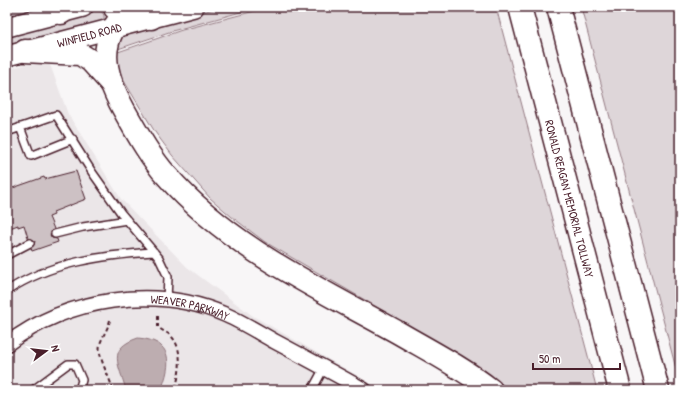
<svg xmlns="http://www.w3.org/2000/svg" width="687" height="397" font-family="'Patrick Hand',sans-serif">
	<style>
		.built { fill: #ebe6e8 }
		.green { fill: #ded6d9; stroke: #947a82 }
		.water { fill: #bdadb0; stroke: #8f747b }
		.building { fill: #cdc1c4; stroke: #4a1f2b }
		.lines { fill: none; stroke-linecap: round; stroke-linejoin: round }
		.lane-casing { stroke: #4a1f2b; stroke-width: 10 }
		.street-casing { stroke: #4a1f2b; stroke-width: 17 }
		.secondary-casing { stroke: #4a1f2b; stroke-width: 22 }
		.highway-casing { stroke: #4a1f2b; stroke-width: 25 }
		.path { stroke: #4a1f2b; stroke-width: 2; stroke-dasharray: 4 3; stroke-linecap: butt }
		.lane { stroke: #fff; stroke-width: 7 }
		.street { stroke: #fff; stroke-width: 14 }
		.secondary { stroke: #fff; stroke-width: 19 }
		.highway { stroke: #fff; stroke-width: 22 }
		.labels { text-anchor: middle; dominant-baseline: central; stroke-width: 3.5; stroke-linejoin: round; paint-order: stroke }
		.street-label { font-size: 12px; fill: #4a1f2b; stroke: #fff }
	</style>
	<rect width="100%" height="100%" fill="#f8f6f7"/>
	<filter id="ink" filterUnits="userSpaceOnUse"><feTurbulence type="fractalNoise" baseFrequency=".025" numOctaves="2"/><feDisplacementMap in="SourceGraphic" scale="8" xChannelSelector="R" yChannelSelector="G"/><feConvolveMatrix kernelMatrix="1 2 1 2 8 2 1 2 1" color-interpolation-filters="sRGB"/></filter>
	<g filter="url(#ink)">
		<path class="built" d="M 7,7 L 52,7 L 7,17 Z
			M 48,59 L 68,114 L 121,199 L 187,267 L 253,316 L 382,390 L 7,390 L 7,69 Z"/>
		<path class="green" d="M 221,7 L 259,7 L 172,31 L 115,50 L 120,34 Z
			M 270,7 L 496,7 L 597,390 L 510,390 L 470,361 L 265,242 L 232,217 L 210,198 L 172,155 L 155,132 L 121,76 L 116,66 L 115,53 L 182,30 Z
			M 581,7 L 680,7 L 680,384 Z
			M 96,10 L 101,11 L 104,15 L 104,21 L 7,49 L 7,36 Z"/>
		<path class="water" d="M 138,338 C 173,341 172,363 161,390 L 126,390 C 119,364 106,349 138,338 Z"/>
		<path class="building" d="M 76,171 L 86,199 L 53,212 L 54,215 L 49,217 L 54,229 L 50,235 L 52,238 L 57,239 L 58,242 L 32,251 L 31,248 L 34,245 L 35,241 L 32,239 L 28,238 L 24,225 L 18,227 L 18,225 L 7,229 L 7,190 L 44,177 L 45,179 Z"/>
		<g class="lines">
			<defs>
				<path id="lane" d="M 20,127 L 31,156 L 73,139
					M 7,132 L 56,115 L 92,172 L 121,213 L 159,258 L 168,277 L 167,300
					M 55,234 L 83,227 L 127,220
					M 7,255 L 30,243
					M 7,291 C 50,262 104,255 154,252
					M 7,331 L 13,340
					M 33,390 L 68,364 L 75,364 L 82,380 L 79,390
					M 312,390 L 324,368"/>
				<g id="street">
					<path id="s1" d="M 7,344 C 67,298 155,284 226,315 C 242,322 258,332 274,341 C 304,357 334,373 364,390"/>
				</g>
				<g id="secondary">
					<path d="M 7,27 L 83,7"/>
					<path id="s2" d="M 7,56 L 194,7"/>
				</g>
				<g id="highway">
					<path d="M 131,7 C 95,40 103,72 124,110 C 137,133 150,157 167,176 C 229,247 318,288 399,333 C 430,351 463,368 491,390"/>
					<path id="s3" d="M 520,7 L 620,390"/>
					<path d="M 558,7 L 658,390"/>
					<path d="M 115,8 L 151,18"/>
					<path d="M 61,13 L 69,7"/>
					<path d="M 25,51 L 80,54 L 91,61 L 110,82"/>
				</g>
			</defs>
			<use href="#lane" class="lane-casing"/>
			<use href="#street" class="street-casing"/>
			<use href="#secondary" class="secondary-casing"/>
			<use href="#highway" class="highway-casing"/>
			<path class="path" d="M 7,7 L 8,7
				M 158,316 L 158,327 C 162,331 167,332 171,336 C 184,349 180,374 175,390
				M 110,320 C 108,329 103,335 100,344 C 97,357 110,377 113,390"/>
			<use href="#lane" class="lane"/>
			<use href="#street" class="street"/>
			<use href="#secondary" class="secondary"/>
			<use href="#highway" class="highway"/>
		</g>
	</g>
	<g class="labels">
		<g class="street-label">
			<text stroke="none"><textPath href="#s2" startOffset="85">WINFIELD ROAD</textPath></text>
			<text stroke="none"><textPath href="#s3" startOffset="198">RONALD REAGAN MEMORIAL TOLLWAY</textPath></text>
			<text stroke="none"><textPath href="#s1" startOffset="194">WEAVER PARKWAY</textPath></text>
		</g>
	</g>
	<rect width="687" height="397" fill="none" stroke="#fff" stroke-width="24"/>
	<rect x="12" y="12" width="663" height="373" fill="none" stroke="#4a1f2b" stroke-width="1.5" filter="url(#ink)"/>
	<g transform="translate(46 351) rotate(75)" stroke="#ffffff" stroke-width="3" paint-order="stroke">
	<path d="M0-3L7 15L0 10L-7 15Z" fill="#4a1f2b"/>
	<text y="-6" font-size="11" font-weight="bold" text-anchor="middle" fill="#4a1f2b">N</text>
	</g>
	<path d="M533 363v6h87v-6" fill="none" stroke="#4a1f2b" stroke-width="2"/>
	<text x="539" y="363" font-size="12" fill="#4a1f2b" stroke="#ffffff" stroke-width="3" paint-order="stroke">50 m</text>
</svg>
